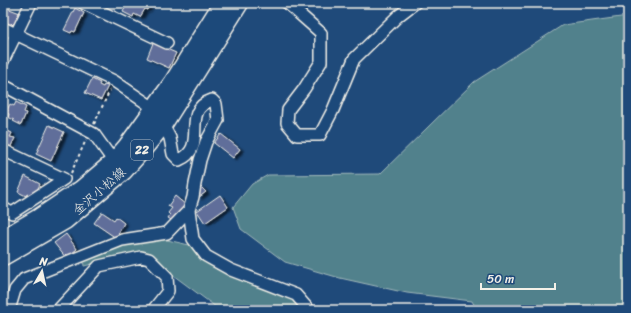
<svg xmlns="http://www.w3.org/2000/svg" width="631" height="313" font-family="Sriracha,'Klee One',sans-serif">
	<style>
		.green { fill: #51818c; stroke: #a2b9ba }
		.building { fill: #606e9a; stroke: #f4f1e8; filter: url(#shadow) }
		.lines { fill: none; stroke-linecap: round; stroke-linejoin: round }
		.street-casing { stroke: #f4f1e8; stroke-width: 14 }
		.primary-casing { stroke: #f4f1e8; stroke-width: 21 }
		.path { stroke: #f4f1e8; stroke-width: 2; stroke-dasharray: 3 3; stroke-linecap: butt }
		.street { stroke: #1f4a7a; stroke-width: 11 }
		.primary { stroke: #1f4a7a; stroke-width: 18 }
		.labels { text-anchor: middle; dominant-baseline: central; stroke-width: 4; stroke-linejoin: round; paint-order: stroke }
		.shield { fill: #1f4a7a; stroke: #b4bfc7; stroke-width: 1 }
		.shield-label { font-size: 12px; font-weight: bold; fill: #f4f1e8 }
		.street-label { font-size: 13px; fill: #f4f1e8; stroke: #1f4a7a }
	</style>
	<defs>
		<filter id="shadow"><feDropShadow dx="3.5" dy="2" stdDeviation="1" flood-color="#0009"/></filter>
	</defs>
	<rect width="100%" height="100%" fill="#1f4a7a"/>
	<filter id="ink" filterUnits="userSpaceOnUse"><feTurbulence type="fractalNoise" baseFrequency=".025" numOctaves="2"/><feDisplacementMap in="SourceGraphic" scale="8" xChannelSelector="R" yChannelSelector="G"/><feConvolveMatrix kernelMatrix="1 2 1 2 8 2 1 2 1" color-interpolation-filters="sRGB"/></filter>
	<g filter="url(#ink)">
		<path class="green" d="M 628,16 L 628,310 L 477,310 L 472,301 L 407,293 L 340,278 L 285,262 L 241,229 L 233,207 L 252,184 L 268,175 L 380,174 L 474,82 L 563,25 Z
			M 163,239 L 189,245 L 216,269 L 294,297 L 304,310 L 220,310 L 142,252 L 84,266 L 83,259 L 124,243 Z"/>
		<path class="building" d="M 127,3 L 148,3 L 150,4 L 147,10 L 145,9 L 140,17 L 134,14 L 133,17 L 123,12 Z
			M 4,7 L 20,13 L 16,24 L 14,23 L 13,25 L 11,23 L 11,25 L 6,22 L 5,24 L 3,22 L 3,10 Z
			M 75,8 L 84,13 L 75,32 L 72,31 L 71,33 L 64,30 Z
			M 153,43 L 176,53 L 169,68 L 147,58 Z
			M 92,79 L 100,83 L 99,85 L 103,87 L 104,85 L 108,86 L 101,100 L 85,93 Z
			M 16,102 L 26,107 L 24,112 L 26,113 L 21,125 L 13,121 L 14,120 L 8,117 L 9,114 L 7,113 L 8,110 L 7,110 L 10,104 L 14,106 Z
			M 49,125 L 64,132 L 51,161 L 36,154 Z
			M 3,129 L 12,133 L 10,137 L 15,138 L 9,150 L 3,147 Z
			M 221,134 L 240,149 L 233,158 L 214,143 Z
			M 25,176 L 40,184 L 34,197 L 27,194 L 26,196 L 18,192 Z
			M 200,186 L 206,192 L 198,198 Z
			M 220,195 L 228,207 L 205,223 L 197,211 Z
			M 175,196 L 186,205 L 173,221 L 168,218 L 170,215 L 168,213 L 172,208 L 168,206 Z
			M 102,212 L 114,220 L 116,217 L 124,223 L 116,238 L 94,223 Z
			M 66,234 L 77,249 L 66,258 L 54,243 Z"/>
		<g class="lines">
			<defs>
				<path id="street" d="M 83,3 L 167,43
					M 287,3 L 321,33 L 321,62 L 304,89 L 288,110 L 287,123 L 297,135 L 320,135 L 333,110 L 354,59 L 398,16 L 415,3
					M 3,28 L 114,81 L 155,109 L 170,138 L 173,154 L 179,160 C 210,147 179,111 212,100 L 216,104 L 218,120 L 206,142 L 200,160 L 195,184 L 193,197 L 189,210 L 193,239 L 206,256 L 231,270 L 296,295 L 309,310
					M 3,61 L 31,3
					M 3,85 L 94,134 L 114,162
					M 3,150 L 64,179
					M 3,208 L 12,213 L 64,179
					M 9,310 L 15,290 L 24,279 L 122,240 L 167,233 L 189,210
					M 58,310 L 99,266 L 141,257 L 149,259 L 167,277 L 168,291 L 153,310"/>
				<path id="primary" d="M 3,239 L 39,218 L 81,190 L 114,162 L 127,147 L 173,83 L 223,3
					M 3,256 L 65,220 L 123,171 L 145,146 L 163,124 L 239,3"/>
			</defs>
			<use href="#street" class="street-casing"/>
			<use href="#primary" class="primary-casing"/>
			<path class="path" d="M 94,124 L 110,90
				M 71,173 L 86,140"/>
			<use href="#street" class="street"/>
			<use href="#primary" class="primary"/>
		</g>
	</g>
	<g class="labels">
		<rect class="shield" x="131" y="140" width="22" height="20" rx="3"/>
		<g class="shield-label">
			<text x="142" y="150">22</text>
		</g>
		<g class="street-label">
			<text transform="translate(99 191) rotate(-41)">金沢小松線</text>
		</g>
	</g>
	<rect width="631" height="313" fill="none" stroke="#1f4a7a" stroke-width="16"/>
	<rect x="8" y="8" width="615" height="297" fill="none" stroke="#f4f1e8" stroke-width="1.5" filter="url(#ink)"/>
	<g transform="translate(42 271) rotate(9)" stroke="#1f4a7a" stroke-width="3" paint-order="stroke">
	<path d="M0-3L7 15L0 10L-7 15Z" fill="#f4f1e8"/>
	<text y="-6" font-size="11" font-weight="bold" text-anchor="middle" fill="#f4f1e8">N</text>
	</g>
	<path d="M481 283v6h74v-6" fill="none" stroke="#f4f1e8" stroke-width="2"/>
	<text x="487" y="283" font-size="12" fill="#f4f1e8" stroke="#1f4a7a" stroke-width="3" paint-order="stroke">50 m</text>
</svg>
